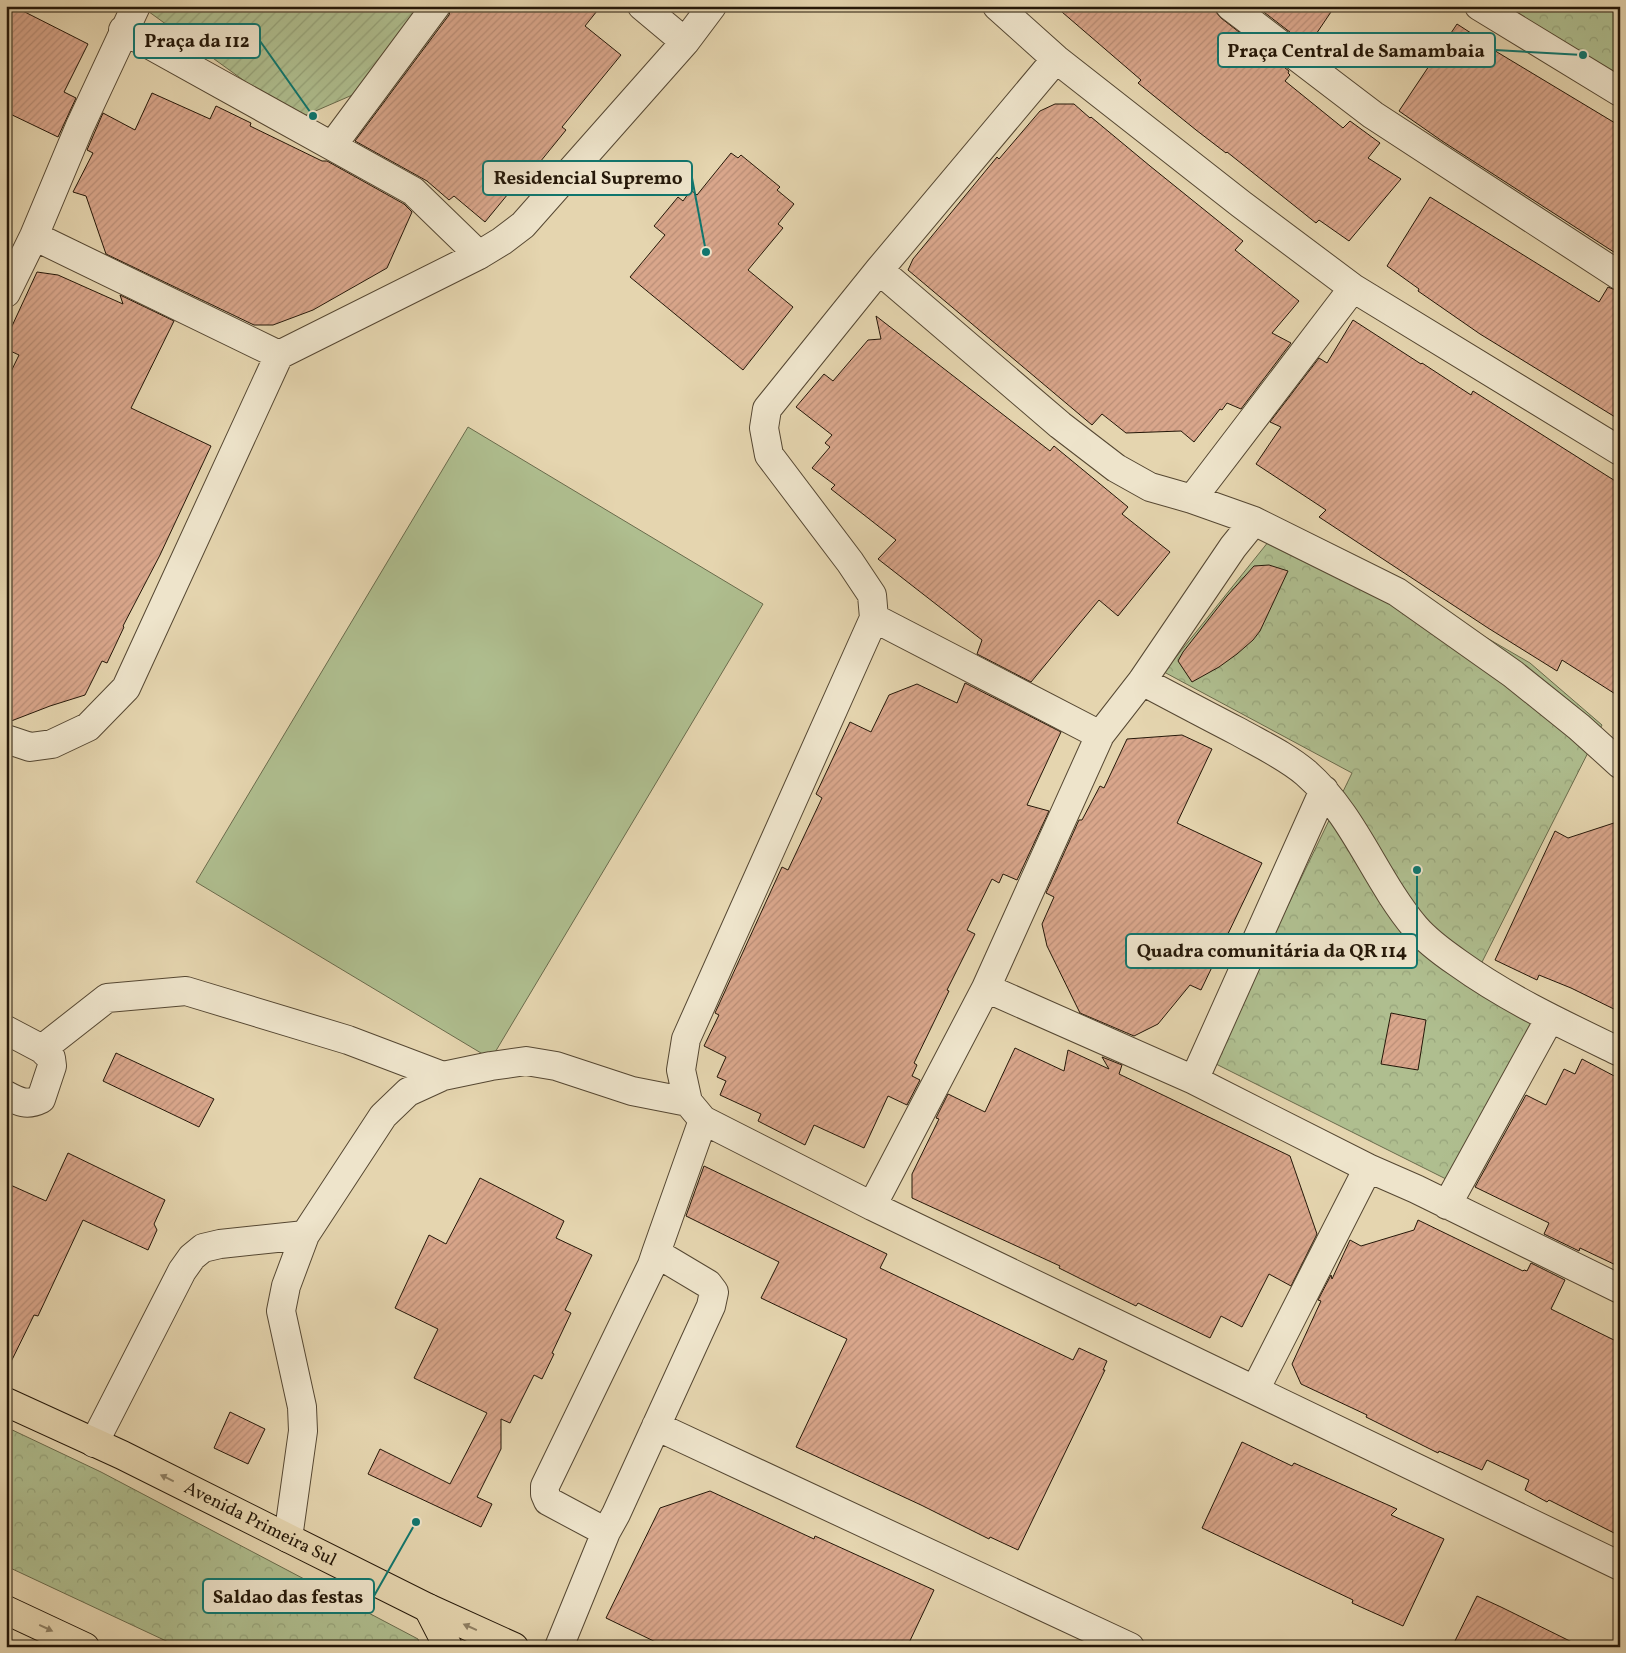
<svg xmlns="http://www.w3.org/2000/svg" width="1626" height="1653" font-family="Vollkorn,serif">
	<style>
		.park { fill: url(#park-crowns); stroke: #6a6b4c }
		.garden { fill: url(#garden-furrows); stroke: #6a6b4c }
		.pitch { fill: #afbe8f; stroke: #6a6b4c }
		.building { fill: url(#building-hatch); stroke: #251809 }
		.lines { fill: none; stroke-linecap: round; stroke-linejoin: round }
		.minor-casing { stroke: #554732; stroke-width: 30 }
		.major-casing { stroke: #251809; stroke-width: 30 }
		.minor { stroke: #eee4cb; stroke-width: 28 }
		.major { stroke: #e5d5af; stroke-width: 28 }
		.oneway { fill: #8f8064 }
		.labels { text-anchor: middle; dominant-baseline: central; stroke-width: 4; stroke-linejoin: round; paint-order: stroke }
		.street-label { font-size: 18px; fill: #251809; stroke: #eee4cb }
		.leader { fill: none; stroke: #0f766e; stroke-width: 2 }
		.callout-dot { fill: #0f766e; stroke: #eee4cb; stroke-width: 2 }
		.callout { fill: #eee4cb; stroke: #0f766e; stroke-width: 2 }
		.callout-label { font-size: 19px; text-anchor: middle; font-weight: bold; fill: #251809 }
	</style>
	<defs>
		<pattern id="park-crowns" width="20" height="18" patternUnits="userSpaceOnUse" patternTransform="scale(1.25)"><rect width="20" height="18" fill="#afbe8f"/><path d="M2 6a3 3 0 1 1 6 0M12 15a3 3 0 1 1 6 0" fill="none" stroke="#96a37a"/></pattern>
		<pattern id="garden-furrows" width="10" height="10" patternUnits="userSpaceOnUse" patternTransform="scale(1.25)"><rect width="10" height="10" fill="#afbe8f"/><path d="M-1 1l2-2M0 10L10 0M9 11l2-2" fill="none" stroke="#96a37a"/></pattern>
		<pattern id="building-hatch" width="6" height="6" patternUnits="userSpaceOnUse" patternTransform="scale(1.25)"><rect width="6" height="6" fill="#d9a68b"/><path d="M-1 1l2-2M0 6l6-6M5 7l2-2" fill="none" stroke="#ba8e77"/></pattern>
	</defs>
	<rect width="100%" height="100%" fill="#e5d5af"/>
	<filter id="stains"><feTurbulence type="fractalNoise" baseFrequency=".004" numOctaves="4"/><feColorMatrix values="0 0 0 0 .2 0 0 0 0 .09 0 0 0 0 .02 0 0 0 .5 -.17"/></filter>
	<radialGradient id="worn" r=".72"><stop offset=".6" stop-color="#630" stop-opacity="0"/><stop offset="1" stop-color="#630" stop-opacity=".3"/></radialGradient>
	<path class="park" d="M 1473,6 L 1620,6 L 1620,104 Z
		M 1285,521 L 1530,663 L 1602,725 L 1480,966 L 1546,1009 L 1454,1183 L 1212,1062 L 1352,773 L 1164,672 Z
		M 6,1427 L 101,1472 L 418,1639 L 420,1647 L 179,1647 L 6,1566 Z"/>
	<path class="garden" d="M 147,6 L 428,6 L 357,93 L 297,119 L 145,9 Z"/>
	<path class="pitch" d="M 468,427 L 763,604 L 491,1059 L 196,882 Z"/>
	<path class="building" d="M 6,6 L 13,6 L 88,44 L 64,92 L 76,98 L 58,137 L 6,112 Z
		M 451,6 L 601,6 L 585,26 L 621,55 L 562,127 L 566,130 L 540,162 L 542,164 L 523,188 L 517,183 L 485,222 L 454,196 L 449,200 L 427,181 L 355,141 L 449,15 Z
		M 1055,6 L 1215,6 L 1216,12 L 1221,18 L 1289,71 L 1288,73 L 1290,75 L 1285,81 L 1343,128 L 1350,121 L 1380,143 L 1368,158 L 1401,179 L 1349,241 L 1319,220 L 1316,223 L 1227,152 L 1226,153 L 1196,130 L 1138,83 L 1141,80 Z
		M 1256,6 L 1335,6 L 1308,46 Z
		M 1457,24 L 1488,44 L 1487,46 L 1620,126 L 1620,256 L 1442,141 L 1399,111 Z
		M 152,93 L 210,119 L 216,106 L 251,123 L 250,126 L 322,161 L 327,161 L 404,204 L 412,212 L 387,268 L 313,310 L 273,325 L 254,325 L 106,254 L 86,196 L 73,192 L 93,153 L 87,150 L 103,113 L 135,130 Z
		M 1055,104 L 1074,104 L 1090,118 L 1091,117 L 1150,166 L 1243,241 L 1235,250 L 1299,301 L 1272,333 L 1291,343 L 1241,409 L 1227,403 L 1222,410 L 1220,409 L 1194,442 L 1181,431 L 1126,433 L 1102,414 L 1092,425 L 908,270 L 913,259 L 997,157 L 999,159 L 1040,111 Z
		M 731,153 L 738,158 L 741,155 L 780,187 L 777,190 L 794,204 L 778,224 L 783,228 L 748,270 L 793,307 L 743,370 L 630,277 L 665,235 L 654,226 L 678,197 L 683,201 L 691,190 L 697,195 Z
		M 1430,197 L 1599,302 L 1608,287 L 1620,292 L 1620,420 L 1480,334 L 1418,291 L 1419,289 L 1387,266 Z
		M 37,272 L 58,275 L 123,304 L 120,295 L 174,321 L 131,408 L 211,446 L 160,555 L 123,626 L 124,627 L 107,663 L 102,661 L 85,695 L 50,706 L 6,723 L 6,382 L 19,355 L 6,349 L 6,339 Z
		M 876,316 L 1050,451 L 1054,446 L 1128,507 L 1122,514 L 1170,552 L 1118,616 L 1099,600 L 1031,682 L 977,654 L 982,640 L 878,559 L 896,540 L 831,489 L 835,485 L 812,468 L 830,447 L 825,443 L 832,435 L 796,407 L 824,374 L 833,381 L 868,340 L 881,339 Z
		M 1353,320 L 1421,364 L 1422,363 L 1471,395 L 1473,391 L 1620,484 L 1620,697 L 1562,660 L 1557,671 L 1488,628 L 1319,517 L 1326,510 L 1256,464 L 1281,427 L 1270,422 L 1319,358 L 1327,363 Z
		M 1269,565 L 1288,571 L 1260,631 L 1253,640 L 1237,654 L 1219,667 L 1192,682 L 1178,661 L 1183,652 L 1227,596 L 1254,566 Z
		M 965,683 L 1061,732 L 1027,805 L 1049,811 L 1017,880 L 1003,874 L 999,883 L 992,879 L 967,930 L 975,934 L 947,990 L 949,991 L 914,1063 L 917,1065 L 912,1076 L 920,1080 L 907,1105 L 888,1096 L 864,1148 L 814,1125 L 805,1145 L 758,1121 L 761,1114 L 720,1095 L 726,1081 L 717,1077 L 726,1057 L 704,1046 L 719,1015 L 715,1013 L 782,867 L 788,870 L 822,798 L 816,794 L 850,722 L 871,732 L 889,695 L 917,684 L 957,703 Z
		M 1182,735 L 1212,749 L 1177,823 L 1262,863 L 1201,990 L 1190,985 L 1158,1024 L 1134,1036 L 1080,1013 L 1047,946 L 1042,924 L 1054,897 L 1046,893 L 1079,820 L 1082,820 L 1100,786 L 1104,788 L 1127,739 Z
		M 1620,821 L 1620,1012 L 1571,988 L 1539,975 L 1537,980 L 1495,960 L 1555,831 L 1568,838 Z
		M 1391,1013 L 1426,1020 L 1418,1070 L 1381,1064 Z
		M 1015,1048 L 1064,1071 L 1068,1050 L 1109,1069 L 1102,1057 L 1122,1065 L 1119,1074 L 1290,1156 L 1317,1234 L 1291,1286 L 1269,1274 L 1242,1327 L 1221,1316 L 1210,1338 L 1138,1303 L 1136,1306 L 1097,1287 L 1059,1268 L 1060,1266 L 912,1198 L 912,1174 L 939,1119 L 936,1118 L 948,1094 L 985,1112 Z
		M 116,1053 L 214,1099 L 199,1127 L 103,1081 Z
		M 1582,1059 L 1620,1079 L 1620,1267 L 1580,1248 L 1579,1251 L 1544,1234 L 1549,1223 L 1475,1187 L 1526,1095 L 1546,1105 L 1564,1069 L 1575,1074 Z
		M 68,1153 L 165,1200 L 154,1224 L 157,1230 L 148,1250 L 83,1220 L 38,1316 L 34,1315 L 6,1372 L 6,1183 L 46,1201 Z
		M 704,1166 L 887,1254 L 880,1268 L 1073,1360 L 1079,1348 L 1107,1361 L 1103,1370 L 1105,1370 L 1018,1550 L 990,1537 L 989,1539 L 921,1505 L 796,1447 L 847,1339 L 761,1298 L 779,1262 L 686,1216 Z
		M 480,1178 L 564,1221 L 556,1238 L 592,1255 L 565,1310 L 571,1313 L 552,1353 L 554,1354 L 542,1379 L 534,1375 L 510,1423 L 501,1419 L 501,1449 L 477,1497 L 492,1504 L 481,1527 L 368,1474 L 380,1449 L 450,1484 L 487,1413 L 414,1378 L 438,1329 L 395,1308 L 429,1235 L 446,1244 Z
		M 1418,1220 L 1523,1271 L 1524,1270 L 1527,1271 L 1531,1263 L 1565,1280 L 1551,1309 L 1620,1343 L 1620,1536 L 1549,1500 L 1547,1502 L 1525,1490 L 1529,1480 L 1487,1460 L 1482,1470 L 1439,1451 L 1438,1453 L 1366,1417 L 1367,1415 L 1301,1384 L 1292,1364 L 1321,1301 L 1318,1300 L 1331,1275 L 1332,1279 L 1350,1240 L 1361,1246 L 1414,1230 Z
		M 230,1412 L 265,1429 L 248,1464 L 214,1448 Z
		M 1242,1442 L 1292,1466 L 1294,1463 L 1397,1509 L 1391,1515 L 1444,1539 L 1403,1626 L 1352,1603 L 1353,1600 L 1202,1528 Z
		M 710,1491 L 814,1539 L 815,1536 L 934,1590 L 907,1647 L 666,1647 L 606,1618 L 660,1508 Z
		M 1477,1596 L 1501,1607 L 1582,1647 L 1452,1647 Z"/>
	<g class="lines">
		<defs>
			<path id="minor" d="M 642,6 L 685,42
				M 997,6 L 1056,59 L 1241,204 L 1353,288 L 1620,451
				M 1230,6 L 1373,115 L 1620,276
				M 1479,6 L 1620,92
				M 123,30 L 413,191 L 479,255
				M 1056,59 L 879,270 L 767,409 L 764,428 L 769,455 L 850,562 L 872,595 L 874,618 L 686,1039 L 681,1070 L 688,1102 L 703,1120 L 872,1206 L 1620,1566
				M 332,146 L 436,6
				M 34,236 L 279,355
				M 879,270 L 1060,425 L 1116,468 L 1150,487 L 1192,499 L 1254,521 L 1397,592 L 1513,674 L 1579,727 L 1620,764
				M 6,293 L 34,236 L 80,126 L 136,6
				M 1192,499 L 1353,288
				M 874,618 L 1100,735
				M 1142,681 C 1174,698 1206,715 1239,732 C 1262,745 1286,756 1306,773 C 1355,816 1374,878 1415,927 C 1427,941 1442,952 1458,963 C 1508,999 1564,1025 1620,1052
				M 6,739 L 30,747 L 52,744 L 88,727 L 126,688 L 279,355 L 479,255 L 502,241 L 523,225 L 685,42 L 712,6
				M 986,988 L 1100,735 L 1142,681 L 1233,547 L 1254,521
				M 6,1030 L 42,1049 L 51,1058 L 52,1066 L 41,1099 C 27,1106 19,1102 6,1095
				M 42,1049 L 107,998 L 186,991 L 348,1040 L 443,1076
				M 1194,1080 L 1324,790
				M 1447,1205 L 1550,1018
				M 872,1206 L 986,988 L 1194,1080 L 1368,1168 L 1416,1189 L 1620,1289
				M 656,1253 L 708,1284 L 714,1292 L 711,1306 L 616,1514 L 606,1532 L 548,1501 L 545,1494 L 545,1486 L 652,1265 Z
				M 656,1253 L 703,1120
				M 1255,1390 L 1368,1168
				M 656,1426 L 1130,1647
				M 94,1443 L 182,1271 L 192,1257 L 203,1248 L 220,1244 L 305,1235
				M 288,1538 L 303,1431 L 302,1407 L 281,1311 L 286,1286 L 305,1235 L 383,1116 L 408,1092 L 443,1076 L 491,1066 L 526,1061 L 556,1066 L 632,1091 L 688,1102
				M 559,1647 L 606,1532"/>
			<g id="major">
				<path id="s1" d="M 6,1402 L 122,1455 L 428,1608 L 514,1647"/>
				<path d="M 428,1608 L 448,1647"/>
				<path d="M 6,1610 L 85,1647"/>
			</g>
		</defs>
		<use href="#minor" class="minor-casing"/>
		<use href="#major" class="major-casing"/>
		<use href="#minor" class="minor"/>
		<use href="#major" class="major"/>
	</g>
	<defs><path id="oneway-solid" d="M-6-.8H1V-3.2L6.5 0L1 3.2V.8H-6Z" transform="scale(1.25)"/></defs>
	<g class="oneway">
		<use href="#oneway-solid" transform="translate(167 1478) rotate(-154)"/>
		<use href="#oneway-solid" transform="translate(470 1627) rotate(-156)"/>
		<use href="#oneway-solid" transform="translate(46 1628) rotate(25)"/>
	</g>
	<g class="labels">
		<g class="street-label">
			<text stroke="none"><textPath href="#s1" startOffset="282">Avenida Primeira Sul</textPath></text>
		</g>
	</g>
	<path class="leader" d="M313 116L260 41M1583 55L1495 50M706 252L692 178M1417 870L1417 951M416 1522L374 1596"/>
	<g class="callout-dot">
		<circle cx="313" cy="116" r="5"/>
		<circle cx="1583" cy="55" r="5"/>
		<circle cx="706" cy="252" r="5"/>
		<circle cx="1417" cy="870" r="5"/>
		<circle cx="416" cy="1522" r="5"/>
	</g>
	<g class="callout">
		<rect x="134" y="24" width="126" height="34" rx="5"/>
		<rect x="1218" y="33" width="277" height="34" rx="5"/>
		<rect x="483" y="161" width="209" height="34" rx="5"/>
		<rect x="1126" y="934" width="291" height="34" rx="5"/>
		<rect x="203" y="1579" width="171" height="34" rx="5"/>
	</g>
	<g class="callout-label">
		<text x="197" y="47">Praça da 112</text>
		<text x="1356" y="57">Praça Central de Samambaia</text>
		<text x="588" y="184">Residencial Supremo</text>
		<text x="1272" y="957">Quadra comunitária da QR 114</text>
		<text x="288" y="1603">Saldao das festas</text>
	</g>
	<rect width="1626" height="1653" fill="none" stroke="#e5d5af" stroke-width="25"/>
	<rect x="8" y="8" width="1611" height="1638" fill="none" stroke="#251809" stroke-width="2.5"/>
	<rect x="12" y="12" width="1601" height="1628" fill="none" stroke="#251809"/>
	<rect width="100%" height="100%" filter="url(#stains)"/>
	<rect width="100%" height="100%" fill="url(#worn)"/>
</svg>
